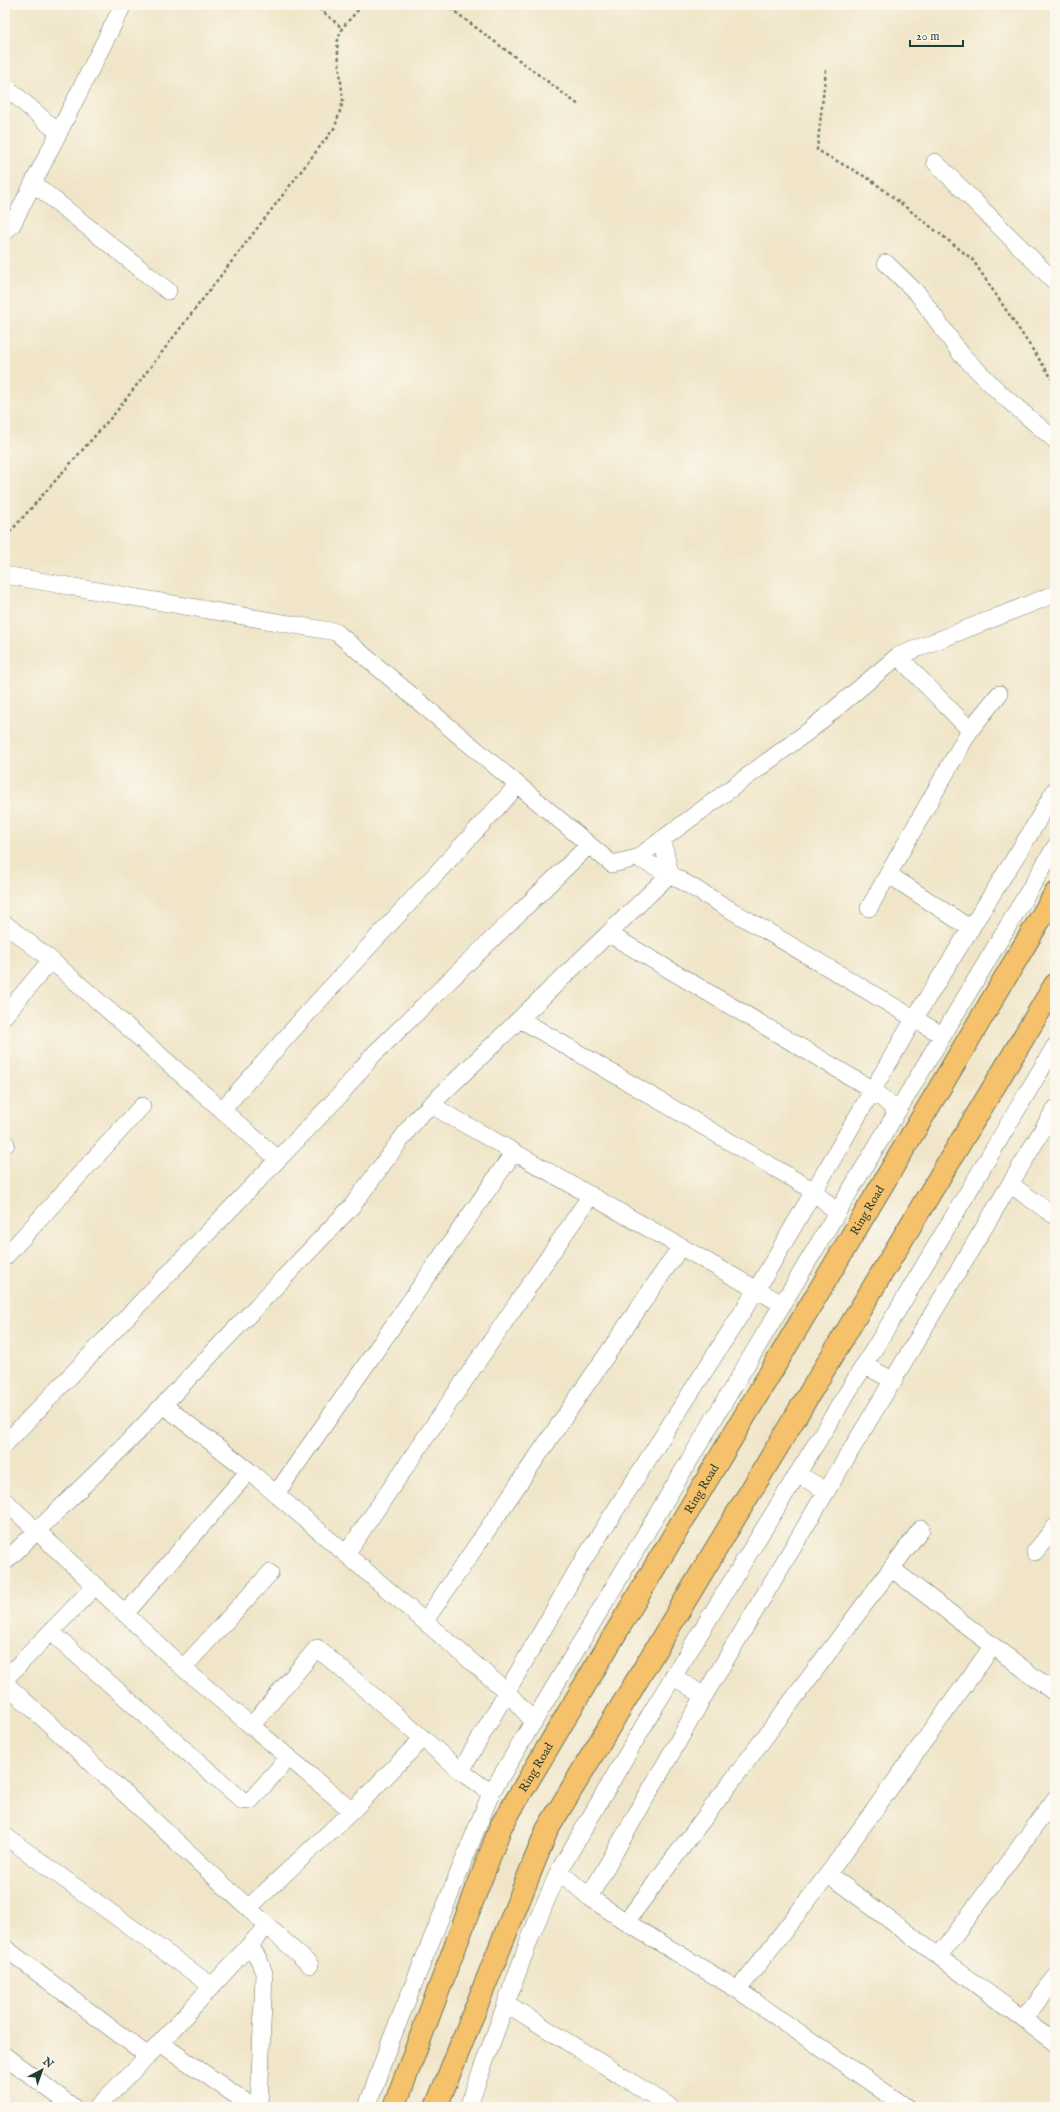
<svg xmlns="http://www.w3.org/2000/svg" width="1060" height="2112" font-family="'IM FELL English',serif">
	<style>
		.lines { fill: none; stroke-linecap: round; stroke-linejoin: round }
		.minor-casing { stroke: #687868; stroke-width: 18 }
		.highway-casing { stroke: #687868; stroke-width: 24 }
		.path { stroke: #687868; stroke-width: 2.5; stroke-dasharray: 3 3; stroke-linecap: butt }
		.minor { stroke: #fff; stroke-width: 17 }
		.highway { stroke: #f5c16b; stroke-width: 22 }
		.labels { text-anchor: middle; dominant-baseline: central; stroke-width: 4; stroke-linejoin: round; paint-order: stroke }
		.street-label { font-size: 12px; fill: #1f3d34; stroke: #fbf7ec }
	</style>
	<rect width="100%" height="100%" fill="#fbf7ec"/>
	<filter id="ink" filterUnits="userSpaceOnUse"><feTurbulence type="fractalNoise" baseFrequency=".025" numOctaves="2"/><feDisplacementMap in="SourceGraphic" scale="8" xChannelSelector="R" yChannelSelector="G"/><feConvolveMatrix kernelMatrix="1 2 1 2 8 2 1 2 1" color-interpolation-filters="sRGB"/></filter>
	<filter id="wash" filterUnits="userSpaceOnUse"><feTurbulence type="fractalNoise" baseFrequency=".012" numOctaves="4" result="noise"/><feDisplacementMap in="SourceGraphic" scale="16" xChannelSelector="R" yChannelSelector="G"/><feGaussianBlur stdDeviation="0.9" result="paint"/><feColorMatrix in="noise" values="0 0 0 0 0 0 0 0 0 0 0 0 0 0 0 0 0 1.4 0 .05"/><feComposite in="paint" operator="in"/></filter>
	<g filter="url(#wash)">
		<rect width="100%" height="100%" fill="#f0e5c8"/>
	</g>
	<g filter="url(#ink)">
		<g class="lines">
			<defs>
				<path id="minor" d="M 5,86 L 59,133
					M 935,162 L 1055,282
					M 33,183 L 168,291
					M 5,232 L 12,225 L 123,5
					M 886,263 L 918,294 L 961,354 L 1002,395 L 1055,440
					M 5,575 L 336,632 L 612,864 L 637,858 L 810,730 L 898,656 L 1055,594
					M 898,656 L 970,730
					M 662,839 L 670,874
					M 637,858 L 670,874 L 942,1035
					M 888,874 L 971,929
					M 869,908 L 970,730 L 999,694
					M 5,924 L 51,960 L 278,1159
					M 609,934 L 873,1090 L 897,1111
					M 5,1015 L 51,960
					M 520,1019 L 814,1191 L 837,1213
					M 431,1105 L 782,1304
					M 222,1110 L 313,1007 L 517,786
					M 5,1145 L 6,1144
					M 1011,1185 L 1055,1216
					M 5,1257 L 142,1106
					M 864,1365 L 894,1381
					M 163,1405 L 249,1471 L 507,1692 L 534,1722
					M 5,1444 L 338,1097 L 372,1056 L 588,846
					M 797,1474 L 827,1491
					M 276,1494 L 514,1152
					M 5,1501 L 183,1668 L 352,1811
					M 1035,1552 L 1055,1527
					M 346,1554 L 591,1195
					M 5,1562 L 126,1444 L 352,1206 L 416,1119 L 670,874
					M 892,1569 L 1055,1693
					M 125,1614 L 249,1471
					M 425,1621 L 681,1246
					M 51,1632 L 243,1801 L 251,1800 L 289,1757
					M 183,1668 L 270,1573
					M 673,1676 L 704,1696 L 1055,1109
					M 5,1679 L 95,1586
					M 5,1683 L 310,1965
					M 252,1725 L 317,1648 L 461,1771 L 491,1793
					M 461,1771 L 579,1567 L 757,1289 L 914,1019 L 1031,832 L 1055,790
					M 5,1836 L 212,1986
					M 559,1871 L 589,1897 L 626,1922 L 738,1990 L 906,2107
					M 828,1874 L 1055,2043
					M 589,1897 L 704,1696
					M 248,1908 L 352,1811 L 423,1738
					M 626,1922 L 921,1529
					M 250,1945 L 259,1960 L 264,1973 L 259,2107
					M 5,1948 L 148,2056
					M 939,1956 L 1055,1799
					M 738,1990 L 828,1874 L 992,1647
					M 507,2004 L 671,2107
					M 1024,2019 L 1055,1978
					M 160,2043 L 253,2107
					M 5,2056 L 73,2107
					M 97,2107 L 148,2056 L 267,1926
					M 367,2107 L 389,2045 L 491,1793 L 1055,847
					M 468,2107 L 532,1933 L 559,1871 L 654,1708 L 890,1323 L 1055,1046"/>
				<g id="highway">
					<path id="s1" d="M 394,2107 L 501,1826 L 1055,894"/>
					<path d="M 436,2107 L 547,1830 L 1055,985"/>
				</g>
			</defs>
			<use href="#minor" class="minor-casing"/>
			<use href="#highway" class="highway-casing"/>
			<path class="path" d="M 315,5 L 342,28
				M 446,5 L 580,106
				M 826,70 L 817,150 L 871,180 L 972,259 L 1055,383
				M 5,535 L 10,532 L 116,412 L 335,127 L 343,101 L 337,43 L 342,28 L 359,9 L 367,5"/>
			<use href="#minor" class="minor"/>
			<use href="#highway" class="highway"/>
		</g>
	</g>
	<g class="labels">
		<g class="street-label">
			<text stroke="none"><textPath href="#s1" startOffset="1017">Ring Road</textPath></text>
			<text stroke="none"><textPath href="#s1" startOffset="693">Ring Road</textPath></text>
			<text stroke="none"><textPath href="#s1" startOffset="369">Ring Road</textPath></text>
		</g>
	</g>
	<rect width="1060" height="2112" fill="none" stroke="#fbf7ec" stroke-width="20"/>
	<g transform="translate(42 2070) rotate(41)" stroke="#fbf7ec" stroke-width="3" paint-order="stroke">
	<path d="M0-3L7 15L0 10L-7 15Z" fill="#1f3d34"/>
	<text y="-6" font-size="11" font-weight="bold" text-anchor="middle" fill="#1f3d34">N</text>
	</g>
	<path d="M910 40v6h53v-6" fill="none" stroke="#1f3d34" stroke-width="2"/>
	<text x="916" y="40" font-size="12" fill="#1f3d34" stroke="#fbf7ec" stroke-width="3" paint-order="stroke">20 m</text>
</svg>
